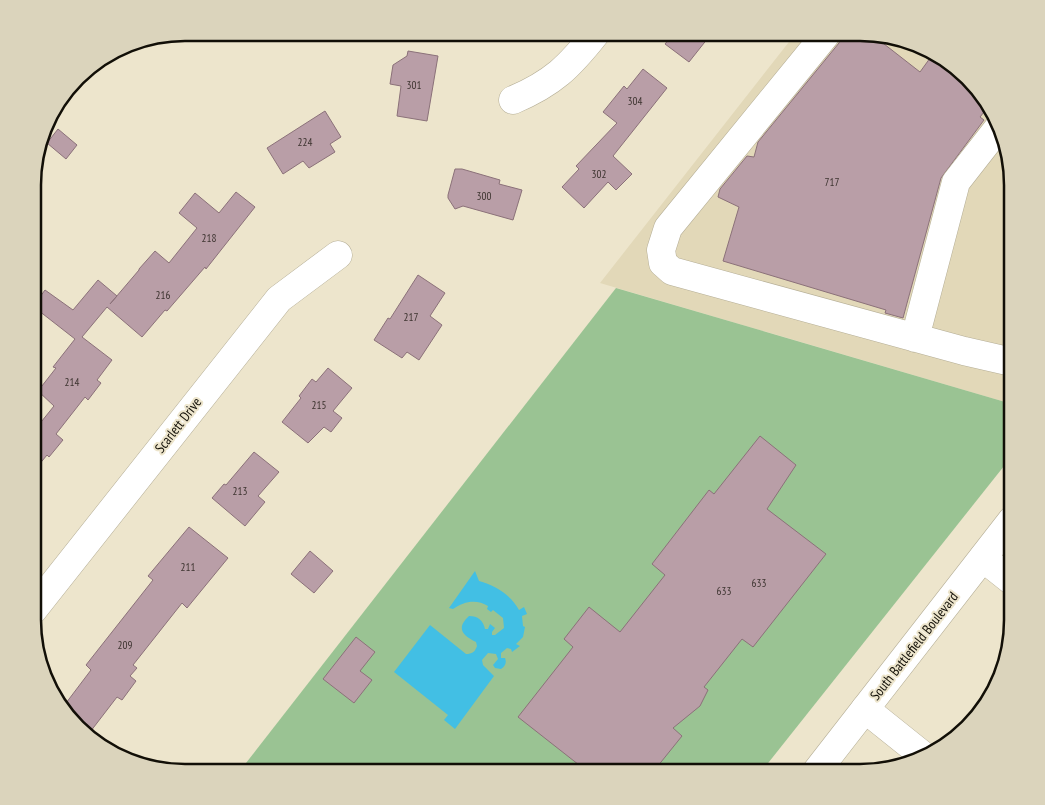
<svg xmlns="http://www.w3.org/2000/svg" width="1045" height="805" font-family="'PT Sans Narrow',sans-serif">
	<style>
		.built { fill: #e2d8b8 }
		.green { fill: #9ac393 }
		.water { fill: #42bfe4 }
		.building { fill: #b99ea7; stroke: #8b7179 }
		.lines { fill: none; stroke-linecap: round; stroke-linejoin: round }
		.minor-casing { stroke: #b5ae96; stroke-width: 29 }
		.major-casing { stroke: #b5ae96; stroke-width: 29 }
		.minor { stroke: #fff; stroke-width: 28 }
		.major { stroke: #fff; stroke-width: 28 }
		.labels { text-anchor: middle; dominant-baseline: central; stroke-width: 4; stroke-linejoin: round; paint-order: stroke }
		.number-label { font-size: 11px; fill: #3c332f }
		.street-label { font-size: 14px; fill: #120f07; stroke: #ede5cc }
		.rim { fill: none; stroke: #120f07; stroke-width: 2.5 }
	</style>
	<rect width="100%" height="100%" fill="#ede5cc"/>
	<path class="built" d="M 796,33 L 869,33 L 918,44 L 960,70 L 997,118 L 1012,185 L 1012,404 L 600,283 Z"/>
	<path class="green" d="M 616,288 L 1012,404 L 1012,456 L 761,772 L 239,772 Z"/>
	<path class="water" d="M 475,571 L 479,581 C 495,585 511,595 519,610 L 524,607 L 527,614 L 522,616 L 523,626 L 525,627 L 523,637 L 516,644 L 520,646 L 512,652 L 511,649 L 507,648 L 501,653 L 501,658 L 505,658 C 507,663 505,666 501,669 L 495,668 L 493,665 L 498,659 L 496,654 L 488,653 L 482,660 L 483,665 L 494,676 L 455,729 L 444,720 L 448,715 L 394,672 L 430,625 L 466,654 C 472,654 475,652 477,646 L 476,642 C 462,635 456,628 469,616 C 478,616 483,620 485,629 L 488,629 L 490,624 L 495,628 L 492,632 L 492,635 L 495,635 L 504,628 L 503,618 L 493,610 L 491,612 L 487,609 L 488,606 C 477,599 464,601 453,609 L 449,608 Z"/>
	<path class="building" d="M 674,33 L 712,33 L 689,62 L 665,44 Z
		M 842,33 L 870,33 L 920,72 L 933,54 L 960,70 L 988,107 L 980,117 L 984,120 L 941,178 L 903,318 L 885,313 L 886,310 L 723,261 L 739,207 L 718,197 L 720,189 L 747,156 L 754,157 L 758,142 L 839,43 Z
		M 408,51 L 438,56 L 427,121 L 397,116 L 401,86 L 390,84 L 393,65 L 407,56 Z
		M 643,69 L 667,88 L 613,156 L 632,174 L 616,190 L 608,182 L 584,208 L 562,187 L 579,169 L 576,166 L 617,123 L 603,112 L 624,86 L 627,89 Z
		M 325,111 L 341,137 L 330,144 L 335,152 L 309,168 L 303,161 L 283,174 L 267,148 Z
		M 58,129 L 77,145 L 66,159 L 47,143 Z
		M 455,169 L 462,169 L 500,180 L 499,184 L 522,190 L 513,220 L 463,206 L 455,209 L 448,198 L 448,195 Z
		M 236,192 L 255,207 L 206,269 L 205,267 L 167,311 L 165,310 L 142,337 L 107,307 L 82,337 L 112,360 L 97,380 L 101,383 L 88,400 L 85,397 L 56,434 L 63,440 L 49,457 L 47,455 L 33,472 L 33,432 L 54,406 L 38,391 L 56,368 L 53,367 L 75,339 L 34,307 L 34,305 L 45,290 L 73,310 L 98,280 L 117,296 L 110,304 L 139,270 L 139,269 L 155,251 L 169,263 L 197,228 L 179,213 L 195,193 L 219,213 Z
		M 418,275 L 445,293 L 430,316 L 442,325 L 419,360 L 407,352 L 402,358 L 374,340 L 388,318 L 390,319 Z
		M 328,368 L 352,388 L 333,411 L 342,418 L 331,432 L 324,427 L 308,443 L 282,422 L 301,398 L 299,396 L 312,379 L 316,382 Z
		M 760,436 L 796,465 L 767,509 L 826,554 L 753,647 L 742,639 L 704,687 L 708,690 L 700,706 L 673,728 L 682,736 L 653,772 L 588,772 L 518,717 L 573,647 L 564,639 L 589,607 L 620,632 L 665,575 L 652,564 L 709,490 L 714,494 Z
		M 254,452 L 279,472 L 258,496 L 265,502 L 245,526 L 212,498 L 224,484 L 226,485 Z
		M 189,527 L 228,558 L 187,608 L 182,603 L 133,665 L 137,668 L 130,676 L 136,681 L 122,700 L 117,697 L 87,736 L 63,707 L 91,670 L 86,665 L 153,580 L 148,576 Z
		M 310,551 L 333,571 L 314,593 L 291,574 Z
		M 356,637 L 375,652 L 360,671 L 372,680 L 354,703 L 323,679 Z"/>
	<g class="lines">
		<defs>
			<path id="minor" d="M 827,33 L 668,228 L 661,250 L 663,263 L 672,271 L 964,351 L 1012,362
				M 513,100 C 553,83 569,67 596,33
				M 915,338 L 956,182 L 999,127
				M 983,558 L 1012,581
				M 33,610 L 279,299 L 338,255
				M 865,709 L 925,757"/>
			<path id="major" d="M 816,772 L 1012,520"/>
		</defs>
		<use href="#minor" class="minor-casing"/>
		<use href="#major" class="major-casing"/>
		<use href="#minor" class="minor"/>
		<use href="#major" class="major"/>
	</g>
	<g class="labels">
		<g class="number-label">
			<text x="414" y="85">301</text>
			<text x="635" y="101">304</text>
			<text x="305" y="142">224</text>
			<text x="599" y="174">302</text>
			<text x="832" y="182">717</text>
			<text x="484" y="196">300</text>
			<text x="209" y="238">218</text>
			<text x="163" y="295">216</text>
			<text x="411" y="317">217</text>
			<text x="72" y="382">214</text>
			<text x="319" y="405">215</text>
			<text x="240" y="491">213</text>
			<text x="188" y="567">211</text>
			<text x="759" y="583">633</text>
			<text x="724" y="591">633</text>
			<text x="125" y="645">209</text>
		</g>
		<g class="street-label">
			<text transform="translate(178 425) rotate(-52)">Scarlett Drive</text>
			<text transform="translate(914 646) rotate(-52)">South Battlefield Boulevard</text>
		</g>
	</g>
	<path d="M0 0H1045V805H0ZM185 41H860A144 144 0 0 1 1004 185V620A144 144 0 0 1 860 764H185A144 144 0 0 1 41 620V185A144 144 0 0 1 185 41Z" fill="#dbd4bc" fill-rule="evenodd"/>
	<path class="rim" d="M185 41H860A144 144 0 0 1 1004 185V620A144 144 0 0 1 860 764H185A144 144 0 0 1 41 620V185A144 144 0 0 1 185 41Z"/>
</svg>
